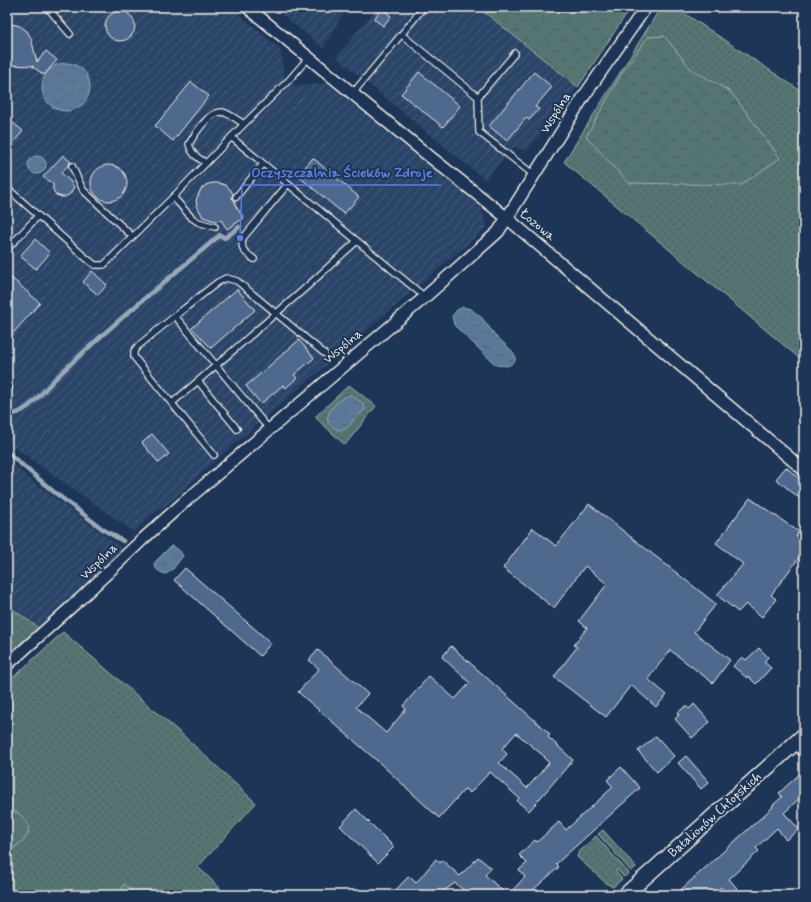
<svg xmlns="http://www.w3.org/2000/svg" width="811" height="902" font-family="Mynerve,sans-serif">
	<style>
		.industrial { fill: url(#industrial-furrows) }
		.grass { fill: url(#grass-dots); stroke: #a4b2ae }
		.forest { fill: url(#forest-crowns); stroke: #a4b2ae }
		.pitch { fill: #557473; stroke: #a4b2ae }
		.water { fill: url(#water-ripples); stroke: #99a8b8 }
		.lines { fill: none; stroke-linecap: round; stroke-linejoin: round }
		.stream { stroke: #99a8b8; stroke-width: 4.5 }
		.building { fill: #50688e; stroke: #f4f1e8; fill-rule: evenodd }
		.service-casing { stroke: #f4f1e8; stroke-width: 8 }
		.minor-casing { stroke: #f4f1e8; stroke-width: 14 }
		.tertiary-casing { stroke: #f4f1e8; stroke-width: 17 }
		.service { stroke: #1d3557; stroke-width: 5.5 }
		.minor { stroke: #1d3557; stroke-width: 11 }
		.tertiary { stroke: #1d3557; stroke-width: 14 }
		.labels { text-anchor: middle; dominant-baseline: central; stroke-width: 4; stroke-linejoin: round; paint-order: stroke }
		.street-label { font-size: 13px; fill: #f4f1e8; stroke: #1d3557 }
		.leader { fill: none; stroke: #5e7fdd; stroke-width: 1.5 }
		.callout-dot { fill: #5e7fdd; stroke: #1d3557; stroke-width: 1.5 }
		.callout-label { font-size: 14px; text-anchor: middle; font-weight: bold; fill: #5e7fdd; stroke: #1d3557; stroke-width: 4; stroke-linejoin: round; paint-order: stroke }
	</style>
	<defs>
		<pattern id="industrial-furrows" width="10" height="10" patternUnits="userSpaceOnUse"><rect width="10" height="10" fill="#2c4468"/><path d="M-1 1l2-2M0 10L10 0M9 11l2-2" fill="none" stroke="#4b5f7e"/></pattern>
		<pattern id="grass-dots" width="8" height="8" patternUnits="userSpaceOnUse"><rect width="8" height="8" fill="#557473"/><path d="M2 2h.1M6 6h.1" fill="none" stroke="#4e5c5a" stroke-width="1.8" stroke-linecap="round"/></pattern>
		<pattern id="forest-crowns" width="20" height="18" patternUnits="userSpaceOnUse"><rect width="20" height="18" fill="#557473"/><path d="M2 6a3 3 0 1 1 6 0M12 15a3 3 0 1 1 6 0" fill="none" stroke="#4e5c5a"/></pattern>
		<pattern id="water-ripples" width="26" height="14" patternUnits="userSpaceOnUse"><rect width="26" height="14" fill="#5c7898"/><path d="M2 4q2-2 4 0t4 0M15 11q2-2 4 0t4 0" fill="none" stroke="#536273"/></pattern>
	</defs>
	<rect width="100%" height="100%" fill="#1d3557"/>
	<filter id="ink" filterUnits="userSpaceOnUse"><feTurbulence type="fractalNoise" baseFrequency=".025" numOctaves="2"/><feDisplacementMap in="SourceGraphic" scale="8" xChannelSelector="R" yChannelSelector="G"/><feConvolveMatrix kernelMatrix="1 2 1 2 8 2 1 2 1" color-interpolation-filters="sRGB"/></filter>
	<g filter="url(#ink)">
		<path class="industrial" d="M 7,7 L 231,7 L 281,50 L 284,76 L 295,86 L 327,83 L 481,207 L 487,227 L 202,472 L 177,497 L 149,517 L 134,532 L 7,442 Z
			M 273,7 L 347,7 L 323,48 Z
			M 378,7 L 478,7 L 578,87 L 527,151 L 514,147 L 485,180 L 336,57 Z
			M 7,459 L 27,477 L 127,552 L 40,629 L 7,605 Z"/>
		<path class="grass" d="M 661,7 L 675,7 L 804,93 L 804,362 L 564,162 Z
			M 349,385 L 376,406 L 345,445 L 315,417 Z
			M 7,605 L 40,629 L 7,656 Z
			M 63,632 L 184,736 L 256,803 L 198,867 L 227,895 L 7,895 L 7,683 Z
			M 603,830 L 636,867 L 631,871 L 598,834 Z
			M 596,836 L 629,873 L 624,877 L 617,870 L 615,871 L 622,879 L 613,887 L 606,883 L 577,857 L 578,853 Z"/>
		<path class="forest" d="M 478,7 L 632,7 L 623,19 L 578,87 Z
			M 664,36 L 691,69 L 731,92 L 780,158 L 741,185 L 629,183 L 586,137 L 623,71 L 648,37 Z"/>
		<path class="pitch" d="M 7,812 L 17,812 C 37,827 29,839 10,850 L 7,849 Z
			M 124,884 L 136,895 L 118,895 Z"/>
		<path class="water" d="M42 87a24 24 0 1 1 48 0a24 24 0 1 1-48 0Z
			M28 165a9 9 0 1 1 18 0a9 9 0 1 1-18 0Z
			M 463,307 L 471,309 L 482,318 L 495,335 L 512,351 L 515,355 L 515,361 L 508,366 L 496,365 L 454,325 L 452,316 L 457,310 Z
			M 352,395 L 364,404 L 365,409 C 363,412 361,413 358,415 C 353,419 351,425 345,429 C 342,430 340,430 336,429 C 315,421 338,396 352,395 Z
			M 171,546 C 176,547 181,551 183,556 L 173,569 L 166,574 C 161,573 155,570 154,564 L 156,561 Z"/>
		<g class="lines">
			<path class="stream" d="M 7,415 C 27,415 42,392 55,379 C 107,328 165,282 220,235 L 225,238 L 239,227
				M 7,452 L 54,492 L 104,530 L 123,541"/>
		</g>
		<path class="building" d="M 382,8 L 391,16 L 383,26 L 374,19 Z
			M105 26a15 15 0 1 1 30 0a15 15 0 1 1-30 0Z
			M 7,23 L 20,26 L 27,31 L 31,38 L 37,62 L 46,51 L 57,60 L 44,75 L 33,67 L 33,66 L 7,65 Z
			M 419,72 L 460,106 L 443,127 L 401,94 Z
			M 534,72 L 552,87 L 535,107 L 539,109 L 529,120 L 526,118 L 507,141 L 489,126 Z
			M 191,82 L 209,96 L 173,141 L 155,126 Z
			M 7,118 L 23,131 L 7,150 Z
			M 63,155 L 71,162 L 61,173 L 70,181 L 74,187 L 70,194 L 65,197 L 62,197 L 56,195 L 53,190 L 53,184 L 43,177 Z
			M 313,158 L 359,197 L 344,214 L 298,176 Z
			M91 183a18 18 0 1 1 36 0a18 18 0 1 1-36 0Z
			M 212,183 L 219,183 L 225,185 L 230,189 L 233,194 L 232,198 L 235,201 L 235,205 L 244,218 L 227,229 L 221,220 L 215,221 L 203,217 L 197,206 L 196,200 L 201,189 L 206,185 Z
			M 35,239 L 50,253 L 36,269 L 20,256 Z
			M 92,271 L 107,285 L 98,295 L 83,282 Z
			M 7,274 L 40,303 L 7,340 Z
			M 237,289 L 255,310 L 211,348 L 192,328 Z
			M 299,340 L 314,358 L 294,375 L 297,378 L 286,388 L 283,385 L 261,404 L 246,386 Z
			M 152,434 L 169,454 L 159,463 L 142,443 Z
			M 786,467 L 804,483 L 804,502 L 776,479 Z
			M 750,498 L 799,532 L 796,536 L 804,541 L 804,551 L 771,595 L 776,599 L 762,617 L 746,604 L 738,612 L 717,595 L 743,564 L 716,543 Z
			M 589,504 L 716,604 L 694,632 L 730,660 L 713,683 L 670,650 L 648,679 L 667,695 L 656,707 L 631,685 L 606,717 L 554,677 L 577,647 L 574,645 L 587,628 L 579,621 L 607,584 L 585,566 L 554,608 L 503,568 L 533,528 L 556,546 Z
			M 185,568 L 271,643 L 260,656 L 174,580 Z
			M 451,646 L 550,734 L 548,737 L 573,760 L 529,811 L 517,801 L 519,798 L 490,772 L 470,793 L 465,789 L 439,818 L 383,766 L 298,692 L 319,669 L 309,660 L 318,650 L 368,694 L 356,707 L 386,733 L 406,709 L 403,706 L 429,676 L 455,699 L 470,683 L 442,657 ZM 516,733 L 545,757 L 544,758 L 549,763 L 527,788 L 499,763 L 507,754 L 502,749 Z
			M 759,648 L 768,657 L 764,662 L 771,668 L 756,684 L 748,676 L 747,678 L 733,666 L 742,657 L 746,660 Z
			M 694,704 L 710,722 L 692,738 L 675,719 L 679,715 L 677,713 L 686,706 L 689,709 Z
			M 656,736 L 674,756 L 657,772 L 638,751 Z
			M 686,756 L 709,782 L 701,789 L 678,763 Z
			M 621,767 L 640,788 L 556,864 L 559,867 L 533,890 L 538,895 L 508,895 L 525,877 L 519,870 L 527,863 L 519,855 L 535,840 L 537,842 L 559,822 L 566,830 L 613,787 L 607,780 Z
			M 804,770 L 804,794 L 784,813 L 799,829 L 786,840 L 777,828 L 756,848 L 759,851 L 729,879 L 743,895 L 728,895 L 721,887 L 712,895 L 675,895 L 773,807 L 772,806 L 782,797 L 779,793 Z
			M 356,809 L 394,847 L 378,863 L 340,826 Z
			M 478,857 L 491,868 L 485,875 L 507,895 L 469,895 L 455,883 L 438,895 L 391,895 L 409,876 L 416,883 L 436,859 L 440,863 L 442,860 L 460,876 Z"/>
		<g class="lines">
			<defs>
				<path id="service" d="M 47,7 L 70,34
					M 402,35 L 478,97 L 479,132 L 534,175
					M 353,93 L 424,7
					M 478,97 L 515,53
					M 231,137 L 288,184
					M 206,163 C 197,157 192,155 189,144 C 195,134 208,112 222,112 C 229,113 237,120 244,124
					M 72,166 L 83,190 L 132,236
					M 7,188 L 86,258 L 95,265 L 104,265 L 173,197 L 244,124 L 289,80 L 309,57
					M 173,197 L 192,218 L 198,222 L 215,227
					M 236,197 L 263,164
					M 10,246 L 38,216
					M 254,259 C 245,252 240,250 243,238 L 288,184 L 425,297
					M 175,316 L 218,282 L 226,278 L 237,281 L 325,354
					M 7,390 L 9,388
					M 172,403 L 198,381
					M 237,429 L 198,381 L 302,291 L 357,241
					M 214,455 L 134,357 L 134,351 L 138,346 L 175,316 L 269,429"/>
				<path id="minor" d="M 247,7 L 424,152 L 507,218 L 804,470
					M 7,665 L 80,599 L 143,539 L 182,504 L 425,297 L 498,232 L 584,96 L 646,7
					M 796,742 L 804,751"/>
				<path id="tertiary" d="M 625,895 L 804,735"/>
			</defs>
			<use href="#service" class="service-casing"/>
			<use href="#minor" class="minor-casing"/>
			<use href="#tertiary" class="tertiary-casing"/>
			<use href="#service" class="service"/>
			<use href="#minor" class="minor"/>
			<use href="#tertiary" class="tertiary"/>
		</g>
	</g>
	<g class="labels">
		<g class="street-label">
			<text transform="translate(556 113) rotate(-58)">Wspólna</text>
			<text transform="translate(537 225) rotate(40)">Łozowa</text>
			<text transform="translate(343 347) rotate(-40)">Wspólna</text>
			<text transform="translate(99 562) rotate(-44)">Wspólna</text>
			<text transform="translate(715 815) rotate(-42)">Batalionów Chłopskich</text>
		</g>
	</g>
	<path class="leader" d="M240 238L242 185H441"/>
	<circle class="callout-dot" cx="240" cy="238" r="4"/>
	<g class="callout-label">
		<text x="342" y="177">Oczyszczalnia Ścieków Zdroje</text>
	</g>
	<rect width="811" height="902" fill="none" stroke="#1d3557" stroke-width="24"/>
	<rect x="12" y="12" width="787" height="878" fill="none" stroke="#f4f1e8" stroke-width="1.5" filter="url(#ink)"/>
</svg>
